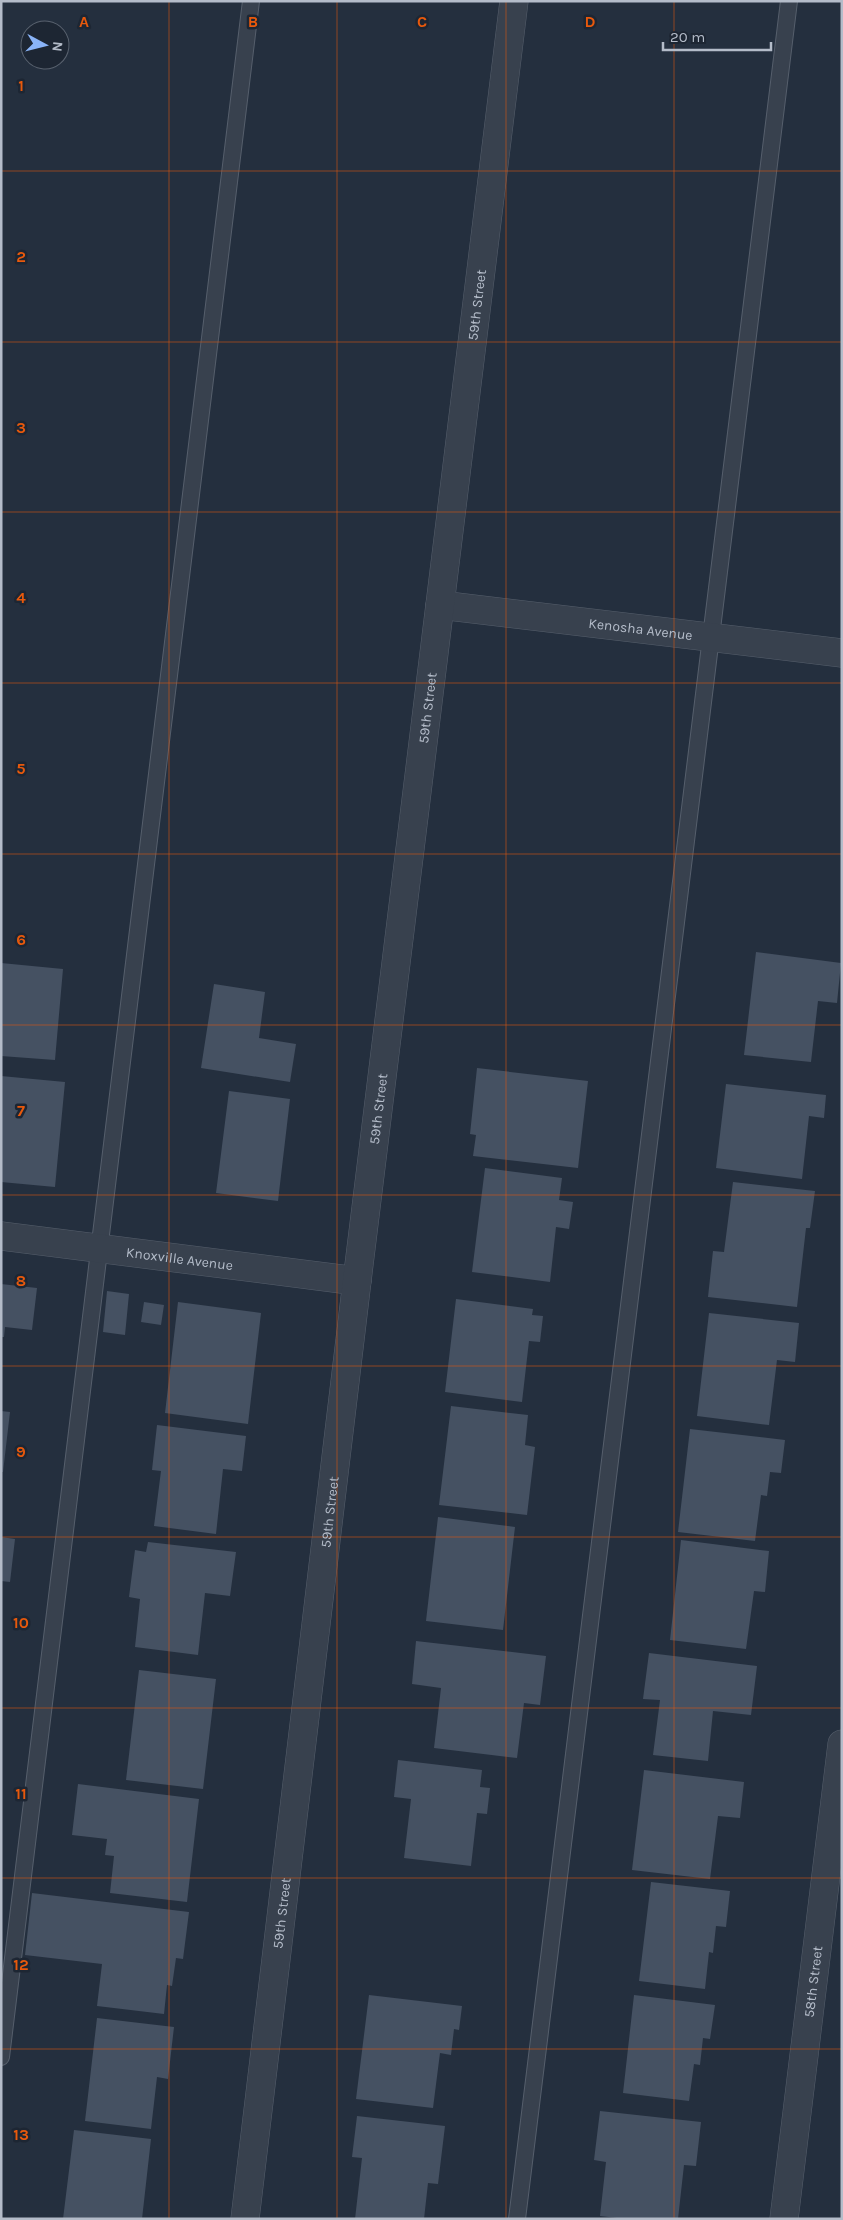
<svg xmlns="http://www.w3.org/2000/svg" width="843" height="2220" font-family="Karla,sans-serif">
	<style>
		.building { fill: #455162 }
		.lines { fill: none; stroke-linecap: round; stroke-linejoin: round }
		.service-casing { stroke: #565f6c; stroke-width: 18 }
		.minor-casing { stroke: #565f6c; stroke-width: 29 }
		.tertiary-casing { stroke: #565f6c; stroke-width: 29 }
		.service { stroke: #38414e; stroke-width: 16 }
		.minor { stroke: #38414e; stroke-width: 28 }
		.tertiary { stroke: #38414e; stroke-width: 28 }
		.grid { fill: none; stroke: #e8590c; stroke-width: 1; stroke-opacity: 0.55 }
		.labels { text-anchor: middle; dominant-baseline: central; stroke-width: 5; stroke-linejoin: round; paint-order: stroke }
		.street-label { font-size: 14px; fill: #b4bcc9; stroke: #1d2633 }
		.grid-label { font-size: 16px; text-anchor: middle; font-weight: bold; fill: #e8590c; stroke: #1d2633; stroke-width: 5; stroke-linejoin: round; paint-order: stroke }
	</style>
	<rect width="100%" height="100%" fill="#242f3e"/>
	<path class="building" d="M 756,952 L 841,963 L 837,1003 L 818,1001 L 811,1062 L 744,1055 Z
		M 1,963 L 63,969 L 55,1060 L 1,1056 Z
		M 214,984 L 265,992 L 259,1038 L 296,1044 L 290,1082 L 201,1068 Z
		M 477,1068 L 588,1081 L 578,1168 L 473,1156 L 476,1135 L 470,1134 Z
		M 1,1076 L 65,1082 L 55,1187 L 1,1182 Z
		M 726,1084 L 826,1095 L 824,1118 L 809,1116 L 802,1179 L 716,1168 Z
		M 229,1091 L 290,1099 L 278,1201 L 216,1193 Z
		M 485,1168 L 562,1178 L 559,1200 L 573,1202 L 569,1229 L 556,1227 L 550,1282 L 472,1272 Z
		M 733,1182 L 815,1191 L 810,1228 L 806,1228 L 797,1307 L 708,1297 L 713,1251 L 724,1252 Z
		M 1,1284 L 37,1288 L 32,1330 L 5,1327 L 4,1337 L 1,1337 Z
		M 107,1291 L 129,1294 L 125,1335 L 103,1332 Z
		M 456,1299 L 533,1309 L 532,1315 L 543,1316 L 540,1342 L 529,1341 L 522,1402 L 445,1392 Z
		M 144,1302 L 164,1305 L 161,1325 L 141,1322 Z
		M 178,1302 L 261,1313 L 248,1424 L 165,1413 Z
		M 709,1313 L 799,1323 L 795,1362 L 777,1360 L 769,1425 L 697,1416 Z
		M 451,1406 L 528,1415 L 525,1445 L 535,1447 L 527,1515 L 439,1505 Z
		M 1,1411 L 10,1412 L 3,1472 L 1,1472 Z
		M 157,1425 L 246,1436 L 242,1471 L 223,1469 L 216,1534 L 154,1526 L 161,1471 L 152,1470 Z
		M 690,1429 L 785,1440 L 781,1473 L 770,1472 L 767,1496 L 761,1495 L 755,1541 L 678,1532 Z
		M 438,1517 L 515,1527 L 503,1630 L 426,1621 Z
		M 1,1537 L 15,1539 L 10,1582 L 1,1581 Z
		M 681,1540 L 769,1551 L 765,1592 L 754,1591 L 746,1649 L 670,1640 Z
		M 148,1542 L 236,1552 L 230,1596 L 205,1593 L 198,1655 L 135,1647 L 140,1599 L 129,1597 L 135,1550 L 146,1552 Z
		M 416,1641 L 546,1656 L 540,1705 L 524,1703 L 517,1758 L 434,1748 L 441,1688 L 412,1684 Z
		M 649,1653 L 757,1666 L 751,1715 L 713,1711 L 708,1761 L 653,1755 L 660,1700 L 643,1699 Z
		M 139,1670 L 216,1679 L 203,1789 L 126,1780 Z
		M 398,1760 L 482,1770 L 480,1787 L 490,1788 L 487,1814 L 477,1813 L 471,1866 L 404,1858 L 411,1799 L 394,1797 Z
		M 644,1770 L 744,1782 L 740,1818 L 718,1816 L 710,1879 L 632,1870 Z
		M 78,1784 L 199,1799 L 187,1902 L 110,1893 L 114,1856 L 105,1855 L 107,1839 L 72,1835 Z
		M 651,1882 L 730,1891 L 726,1927 L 716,1926 L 713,1953 L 709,1952 L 705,1989 L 639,1981 Z
		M 32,1893 L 189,1912 L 183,1959 L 176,1958 L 172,1986 L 167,1985 L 164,2014 L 97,2006 L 102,1964 L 25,1955 Z
		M 369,1995 L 462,2006 L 459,2030 L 454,2029 L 451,2055 L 440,2053 L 433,2108 L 356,2099 Z
		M 634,1995 L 715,2005 L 710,2039 L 703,2038 L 700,2065 L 694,2064 L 689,2101 L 623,2093 Z
		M 97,2018 L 174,2027 L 168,2079 L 157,2077 L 151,2129 L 85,2121 Z
		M 600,2111 L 701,2122 L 696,2166 L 684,2165 L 678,2219 L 625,2219 L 600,2216 L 606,2162 L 594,2160 Z
		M 357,2116 L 445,2126 L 438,2184 L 428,2183 L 424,2219 L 355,2219 L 362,2158 L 352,2157 Z
		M 74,2130 L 151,2139 L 142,2219 L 63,2219 Z"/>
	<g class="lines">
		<defs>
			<path id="service" d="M 1,2057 L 251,1
				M 517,2219 L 789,1"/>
			<g id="minor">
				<path id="s1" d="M 440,605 L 842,653"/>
				<path id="s2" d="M 1,1236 L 357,1281"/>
				<path id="s3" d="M 245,2219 L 357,1281 L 514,1"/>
			</g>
			<g id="tertiary">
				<path id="s4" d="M 784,2219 L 842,1744"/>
			</g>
		</defs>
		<use href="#service" class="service-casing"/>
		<use href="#minor" class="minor-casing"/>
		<use href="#tertiary" class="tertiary-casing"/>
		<use href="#service" class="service"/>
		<use href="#minor" class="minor"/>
		<use href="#tertiary" class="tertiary"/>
	</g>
	<path class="grid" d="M 169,1 L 169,2219M 337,1 L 337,2219M 506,1 L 506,2219M 674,1 L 674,2219M 1,171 L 842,171M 1,342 L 842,342M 1,512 L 842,512M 1,683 L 842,683M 1,854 L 842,854M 1,1025 L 842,1025M 1,1195 L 842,1195M 1,1366 L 842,1366M 1,1537 L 842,1537M 1,1708 L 842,1708M 1,1878 L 842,1878M 1,2049 L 842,2049"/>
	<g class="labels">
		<g class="street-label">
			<text stroke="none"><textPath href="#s3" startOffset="1928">59th Street</textPath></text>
			<text stroke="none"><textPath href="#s1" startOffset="202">Kenosha Avenue</textPath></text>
			<text stroke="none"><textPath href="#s3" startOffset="1522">59th Street</textPath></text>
			<text stroke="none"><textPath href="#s3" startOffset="1118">59th Street</textPath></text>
			<text stroke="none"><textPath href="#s2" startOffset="180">Knoxville Avenue</textPath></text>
			<text stroke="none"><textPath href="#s3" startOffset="712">59th Street</textPath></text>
			<text stroke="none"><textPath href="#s3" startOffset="308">59th Street</textPath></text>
			<text stroke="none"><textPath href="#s4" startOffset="239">58th Street</textPath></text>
		</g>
	</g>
	<g class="grid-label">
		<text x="84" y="27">A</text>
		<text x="253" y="27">B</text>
		<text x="422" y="27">C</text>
		<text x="590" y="27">D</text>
		<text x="21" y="91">1</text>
		<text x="21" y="262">2</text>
		<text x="21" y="433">3</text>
		<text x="21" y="603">4</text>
		<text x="21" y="774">5</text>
		<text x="21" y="945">6</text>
		<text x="21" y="1116">7</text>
		<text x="21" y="1286">8</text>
		<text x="21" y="1457">9</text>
		<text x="21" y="1628">10</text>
		<text x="21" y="1799">11</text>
		<text x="21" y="1970">12</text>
		<text x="21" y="2140">13</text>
	</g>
	<rect width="843" height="2220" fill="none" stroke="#b4bcc9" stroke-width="5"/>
	<g transform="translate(45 45) rotate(97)"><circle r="24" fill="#1d2633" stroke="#59626f"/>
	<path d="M0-4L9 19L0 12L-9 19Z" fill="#8ab4f8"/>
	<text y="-8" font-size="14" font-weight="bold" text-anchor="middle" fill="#b4bcc9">N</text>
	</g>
	<path d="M663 42v8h108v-8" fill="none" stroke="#b4bcc9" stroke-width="2.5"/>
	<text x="670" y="42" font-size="15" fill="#b4bcc9" stroke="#1d2633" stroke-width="4" paint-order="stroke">20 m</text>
</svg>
